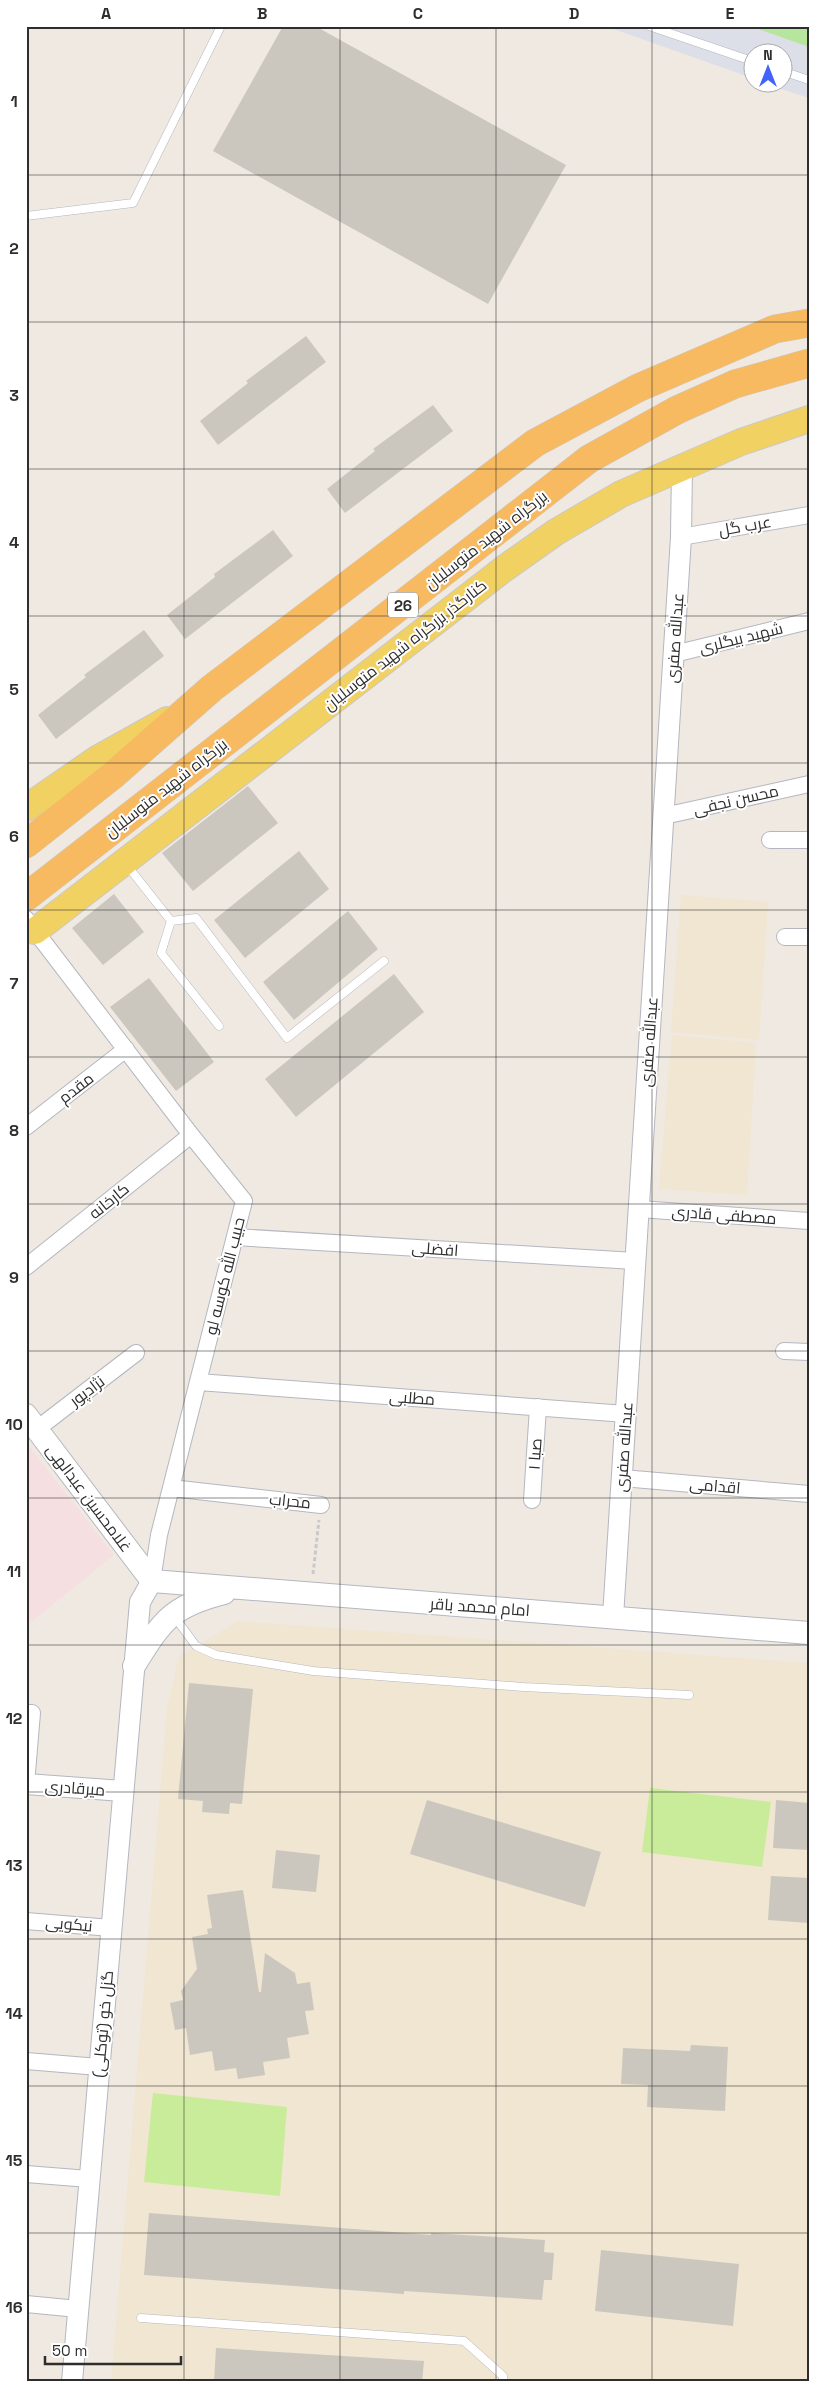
<svg xmlns="http://www.w3.org/2000/svg" width="835" height="2408" font-family="'Space Grotesk',Cairo,sans-serif">
	<style>
		.education { fill: #f0e6d1 }
		.medical { fill: #f5dfe0 }
		.airport { fill: #dcdee8 }
		.green { fill: #b6e59e }
		.pitch { fill: #c9ec9a }
		.building { fill: #cbc7bf }
		.lines { fill: none; stroke-linecap: round; stroke-linejoin: round }
		.service-casing { stroke: #b4b7c1; stroke-width: 9 }
		.minor-casing { stroke: #b4b7c1; stroke-width: 18 }
		.tertiary-casing { stroke: #b4b7c1; stroke-width: 22 }
		.secondary-casing { stroke: #b4b7c1; stroke-width: 24 }
		.primary-casing { stroke: #c9c9c9; stroke-width: 28 }
		.trunk-casing { stroke: #c9c9c9; stroke-width: 29 }
		.path { stroke: #c9c9c9; stroke-width: 3; stroke-dasharray: 4 2.5; stroke-linecap: butt }
		.service { stroke: #fff; stroke-width: 8 }
		.minor { stroke: #fff; stroke-width: 16 }
		.tertiary { stroke: #fff; stroke-width: 20 }
		.secondary { stroke: #fff; stroke-width: 22 }
		.primary { stroke: #f2d163; stroke-width: 26 }
		.trunk { stroke: #f8ba60; stroke-width: 28 }
		.grid { fill: none; stroke: #2e2e2e; stroke-width: 1; stroke-opacity: 0.55 }
		.labels { text-anchor: middle; dominant-baseline: central; stroke-width: 4; stroke-linejoin: round; paint-order: stroke }
		.shield { fill: #fff; stroke: #6d6d6d; stroke-width: 1 }
		.shield-label { font-size: 15px; font-weight: bold; fill: #2e2e2e }
		.street-label { font-size: 16px; fill: #2e2e2e; stroke: #fff }
		.neatline { fill: none; stroke: #2e2e2e; stroke-width: 2 }
		.grid-label { font-size: 16px; text-anchor: middle; font-weight: bold; fill: #2e2e2e }
	</style>
	<rect width="100%" height="100%" fill="#efe9e1"/>
	<path class="education" d="M 681,895 L 768,902 L 759,1040 L 671,1032 Z
		M 672,1035 L 756,1043 L 747,1195 L 659,1189 Z
		M 238,1621 L 809,1663 L 809,2382 L 111,2382 L 167,1708 L 179,1657 Z"/>
	<path class="medical" d="M 26,1443 L 114,1555 L 26,1626 Z"/>
	<path class="airport" d="M 605,26 L 809,26 L 809,98 L 764,83 L 782,82 L 782,52 L 752,52 L 752,78 Z"/>
	<path class="green" d="M 751,26 L 809,26 L 809,47 L 750,26 Z"/>
	<path class="pitch" d="M 650,1788 L 771,1802 L 762,1867 L 642,1852 Z
		M 153,2093 L 287,2107 L 280,2196 L 144,2182 Z"/>
	<path class="building" d="M 283,26 L 315,26 L 566,165 L 488,304 L 213,151 Z
		M 306,336 L 326,362 L 218,445 L 200,421 L 248,383 L 246,381 Z
		M 433,405 L 453,431 L 345,513 L 327,489 L 375,451 L 373,449 Z
		M 273,530 L 293,556 L 185,639 L 167,615 L 215,577 L 214,574 Z
		M 144,630 L 164,656 L 56,739 L 38,715 L 86,677 L 84,675 Z
		M 248,786 L 278,823 L 193,891 L 162,853 Z
		M 299,851 L 329,889 L 245,958 L 214,920 Z
		M 114,894 L 144,932 L 103,965 L 72,928 Z
		M 348,911 L 378,949 L 294,1020 L 263,982 Z
		M 394,974 L 424,1012 L 296,1117 L 265,1079 Z
		M 149,978 L 214,1062 L 176,1091 L 110,1007 Z
		M 189,1683 L 253,1689 L 242,1804 L 230,1803 L 229,1814 L 202,1812 L 203,1801 L 178,1799 Z
		M 427,1800 L 601,1852 L 585,1907 L 410,1854 Z
		M 776,1800 L 809,1803 L 809,1850 L 773,1848 Z
		M 276,1850 L 320,1855 L 316,1892 L 272,1888 Z
		M 771,1876 L 809,1878 L 809,1923 L 768,1920 Z
		M 243,1890 L 259,1992 L 261,1992 L 265,1953 L 295,1973 L 297,1984 L 310,1982 L 314,2010 L 305,2011 L 309,2034 L 287,2038 L 290,2058 L 263,2062 L 265,2075 L 238,2079 L 236,2068 L 215,2071 L 212,2051 L 190,2055 L 186,2028 L 175,2030 L 170,2003 L 183,2000 L 181,1991 L 197,1969 L 192,1937 L 208,1934 L 207,1929 L 212,1928 L 207,1895 Z
		M 691,2045 L 728,2047 L 725,2111 L 647,2107 L 648,2085 L 621,2084 L 623,2048 L 690,2051 Z
		M 149,2213 L 431,2235 L 431,2233 L 545,2240 L 544,2252 L 554,2253 L 552,2280 L 544,2280 L 542,2300 L 404,2291 L 404,2294 L 144,2275 Z
		M 601,2250 L 739,2264 L 733,2326 L 595,2311 Z
		M 216,2348 L 424,2361 L 422,2382 L 214,2382 Z"/>
	<g class="lines">
		<defs>
			<path id="service" d="M 649,26 L 752,61
				M 782,71 L 809,80
				M 26,216 L 133,203 L 221,26
				M 126,864 L 171,921 L 161,953 L 219,1026
				M 171,921 L 196,918 L 287,1038 L 384,961
				M 174,1616 L 196,1646 L 216,1655 L 313,1671 L 523,1687 L 689,1695
				M 141,2318 L 464,2341 L 503,2376 L 503,2382"/>
			<path id="minor" d="M 681,537 L 809,515
				M 674,654 L 809,621
				M 664,816 L 809,784
				M 770,840 L 809,840
				M 26,919 L 191,1135 L 244,1201 L 159,1535 L 152,1581
				M 785,937 L 809,937
				M 26,1127 L 126,1049
				M 639,1209 L 809,1221
				M 235,1237 L 635,1261
				M 26,1267 L 191,1135
				M 784,1351 L 809,1352
				M 198,1382 L 626,1414
				M 37,1429 L 136,1353
				M 622,1478 L 809,1494
				M 171,1488 L 321,1505
				M 532,1500 L 538,1407
				M 26,1713 L 32,1713 L 26,1784
				M 26,1921 L 111,1928
				M 26,2061 L 99,2067
				M 26,2174 L 89,2179
				M 26,2304 L 78,2309"/>
			<path id="tertiary" d="M 613,1617 L 681,537 L 682,467
				M 26,1784 L 123,1791
				M 72,2382 L 140,1602 L 152,1581"/>
			<path id="secondary" d="M 26,1415 L 152,1581 L 809,1633
				M 134,1666 C 162,1621 171,1606 224,1593"/>
			<path id="primary" d="M 26,808 L 97,759 L 167,720
				M 35,931 L 505,568 L 556,532 L 621,494 L 741,442 L 809,419"/>
			<path id="trunk" d="M 26,844 L 112,776 L 212,688 L 535,443 L 638,388 L 775,329 L 809,323
				M 26,897 L 589,459 L 677,410 L 735,384 L 809,363"/>
		</defs>
		<use href="#service" class="service-casing"/>
		<use href="#minor" class="minor-casing"/>
		<use href="#tertiary" class="tertiary-casing"/>
		<use href="#secondary" class="secondary-casing"/>
		<use href="#primary" class="primary-casing"/>
		<use href="#trunk" class="trunk-casing"/>
		<path class="path" d="M 313,1574 L 319,1520"/>
		<use href="#service" class="service"/>
		<use href="#minor" class="minor"/>
		<use href="#tertiary" class="tertiary"/>
		<use href="#secondary" class="secondary"/>
		<use href="#primary" class="primary"/>
		<use href="#trunk" class="trunk"/>
	</g>
	<path class="grid" d="M 184,26 L 184,2382M 340,26 L 340,2382M 496,26 L 496,2382M 652,26 L 652,2382M 26,175 L 809,175M 26,322 L 809,322M 26,469 L 809,469M 26,616 L 809,616M 26,763 L 809,763M 26,910 L 809,910M 26,1057 L 809,1057M 26,1204 L 809,1204M 26,1351 L 809,1351M 26,1498 L 809,1498M 26,1645 L 809,1645M 26,1792 L 809,1792M 26,1939 L 809,1939M 26,2086 L 809,2086M 26,2233 L 809,2233"/>
	<g class="labels">
		<rect class="shield" x="388" y="592.5" width="30" height="25" rx="4"/>
		<g class="shield-label">
			<text x="403" y="605">26</text>
		</g>
		<g class="street-label">
			<text transform="translate(745 526) rotate(-10)">عرب گل</text>
			<text transform="translate(486 540) rotate(-38)">بزرگراه شهید متوسلیان</text>
			<text transform="translate(675 638) rotate(-86)">عبدالله صفری</text>
			<text transform="translate(741 638) rotate(-14)">شهید بیگلری</text>
			<text transform="translate(405 645) rotate(-38)">کنارگذر بزرگراه شهید متوسلیان</text>
			<text transform="translate(166 788) rotate(-38)">بزرگراه شهید متوسلیان</text>
			<text transform="translate(736 800) rotate(-13)">محسن نجفی</text>
			<text transform="translate(649 1042) rotate(-86)">عبدالله صفری</text>
			<text transform="translate(76 1088) rotate(-38)">مقدم</text>
			<text transform="translate(109 1201) rotate(-39)">کارخانه</text>
			<text transform="translate(724 1215) rotate(4)">مصطفی قادری</text>
			<text transform="translate(435 1249) rotate(4)">افضلی</text>
			<text transform="translate(225 1276) rotate(-76)">حبیب الله کوسه لو</text>
			<text transform="translate(87 1391) rotate(-37)">نژادپور</text>
			<text transform="translate(412 1398) rotate(4)">مطلبی</text>
			<text transform="translate(624 1447) rotate(-86)">عبدالله صفری</text>
			<text transform="translate(535 1454) rotate(-86)">صبا ۱</text>
			<text transform="translate(715 1486) rotate(5)">اقدامی</text>
			<text transform="translate(89 1498) rotate(53)">غلامحسین عبدالهی</text>
			<text transform="translate(290 1501) rotate(6)">محراب</text>
			<text transform="translate(480 1607) rotate(4)">امام محمد باقر</text>
			<text transform="translate(75 1788) rotate(4)">میرقادری</text>
			<text transform="translate(69 1924) rotate(5)">نیکویی</text>
			<text transform="translate(103 2024) rotate(-85)">گزل خو (توکلی)</text>
		</g>
	</g>
	<rect width="835" height="2408" fill="none" stroke="#ffffff" stroke-width="55"/>
	<g transform="translate(768 68)"><circle r="24" fill="#ffffff" stroke="#ababab"/>
	<path d="M0-4L9 19L0 12L-9 19Z" fill="#4264fb"/>
	<text y="-8" font-size="14" font-weight="bold" text-anchor="middle" fill="#2e2e2e">N</text>
	</g>
	<path d="M45 2356v8h136v-8" fill="none" stroke="#2e2e2e" stroke-width="2.5"/>
	<text x="52" y="2356" font-size="15" fill="#2e2e2e" stroke="#ffffff" stroke-width="4" paint-order="stroke">50 m</text>
	<rect x="28" y="28" width="780" height="2352" class="neatline"/>
	<g class="grid-label">
		<text x="106" y="19">A</text>
		<text x="262" y="19">B</text>
		<text x="418" y="19">C</text>
		<text x="574" y="19">D</text>
		<text x="730" y="19">E</text>
		<text x="14" y="107">1</text>
		<text x="14" y="254">2</text>
		<text x="14" y="401">3</text>
		<text x="14" y="548">4</text>
		<text x="14" y="695">5</text>
		<text x="14" y="842">6</text>
		<text x="14" y="989">7</text>
		<text x="14" y="1136">8</text>
		<text x="14" y="1283">9</text>
		<text x="14" y="1430">10</text>
		<text x="14" y="1577">11</text>
		<text x="14" y="1724">12</text>
		<text x="14" y="1871">13</text>
		<text x="14" y="2019">14</text>
		<text x="14" y="2166">15</text>
		<text x="14" y="2313">16</text>
	</g>
</svg>
